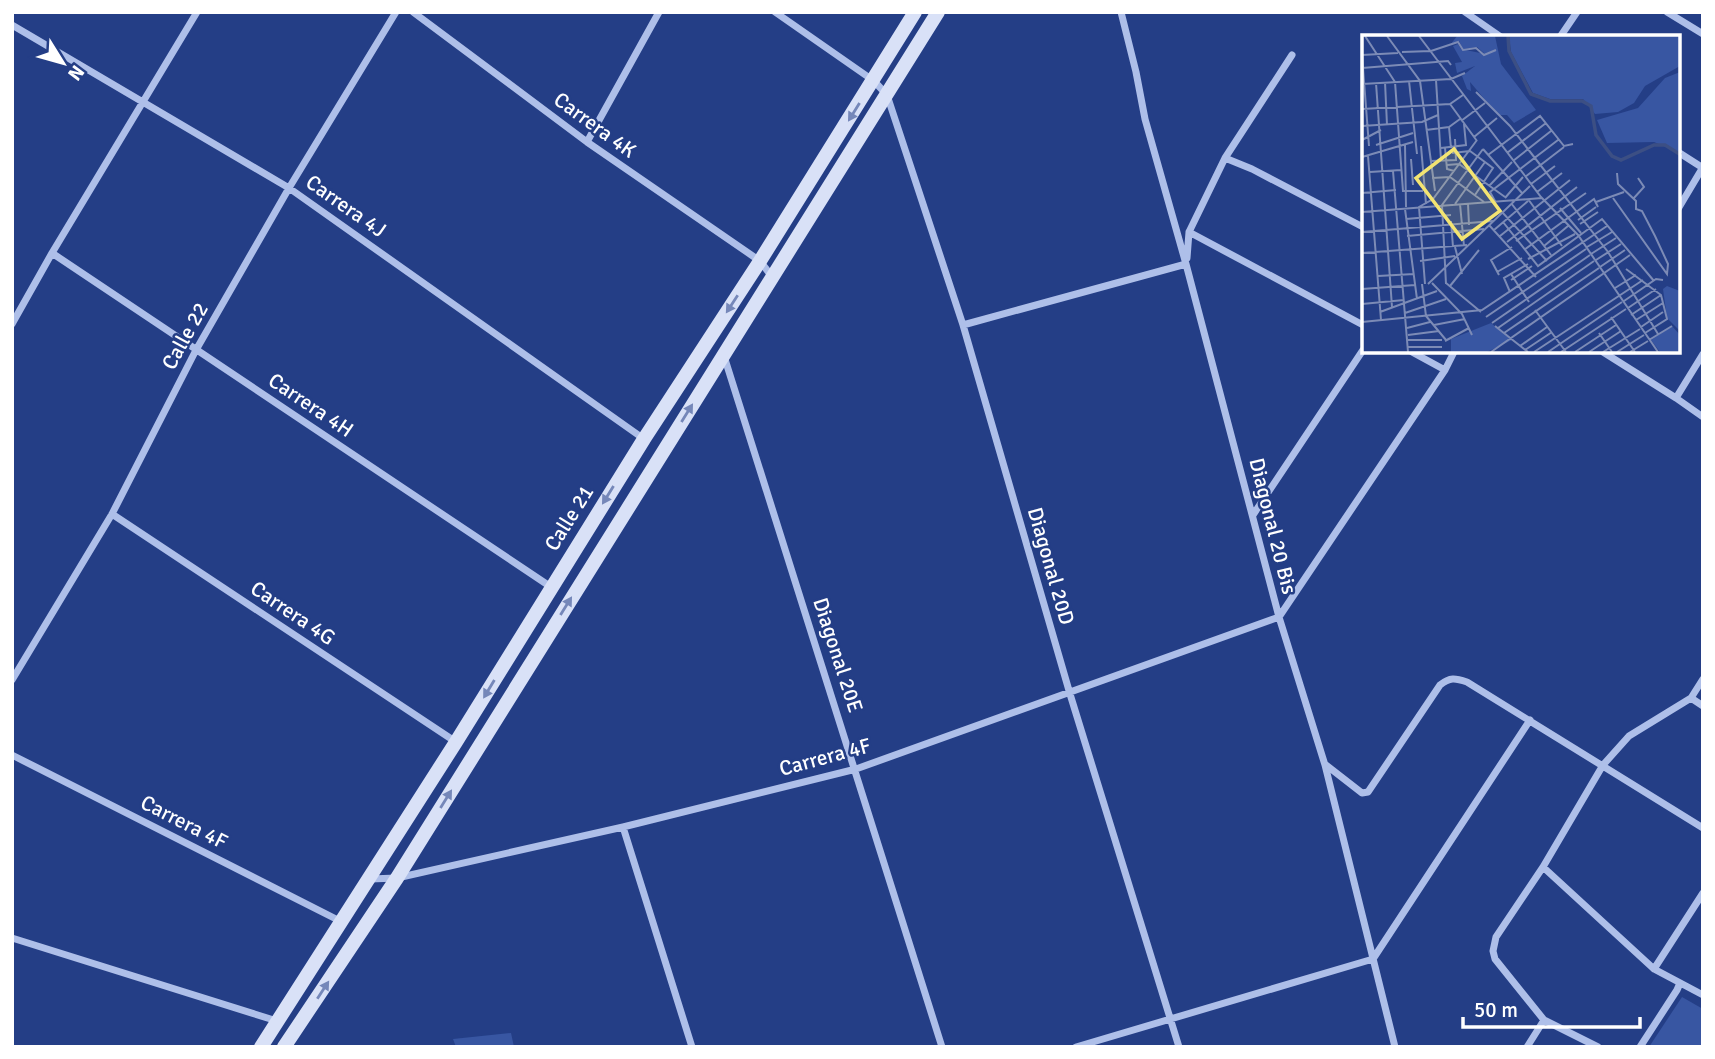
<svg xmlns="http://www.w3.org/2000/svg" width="1715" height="1059" font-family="Signika,sans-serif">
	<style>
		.green { fill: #3856a2 }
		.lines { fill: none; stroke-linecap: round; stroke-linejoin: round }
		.minor { stroke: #aebfe9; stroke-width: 7 }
		.secondary { stroke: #d9e1f7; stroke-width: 14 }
		.oneway { fill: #7587b9 }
		.labels { text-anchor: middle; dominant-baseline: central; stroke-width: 5; stroke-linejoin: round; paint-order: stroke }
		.street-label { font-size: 21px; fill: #fff; stroke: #243e86 }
		.inset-river { fill: none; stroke: #3c4f84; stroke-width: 3.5 }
		.inset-road { fill: none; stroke: #7c8bb6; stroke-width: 2 }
		.view { fill: #f3e472; fill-opacity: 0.15; stroke: #f3e472; stroke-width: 3.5 }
		.inset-edge { fill: none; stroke: #fff; stroke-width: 3.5 }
	</style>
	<rect width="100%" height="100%" fill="#243e86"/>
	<path class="green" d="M 1682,997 L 1703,1009 L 1703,1047 L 1649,1047 Z
		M 511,1033 L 514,1047 L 456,1047 L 453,1039 Z"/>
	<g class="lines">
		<path class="minor" d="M 413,12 L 587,142 L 760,261 L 773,278
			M 775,12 L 874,81 L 887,95 L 963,325 L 1070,694 L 1179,1047
			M 1121,12 L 1136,72 L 1145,119 L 1186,264 L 1279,617 L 1325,765 L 1395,1047
			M 1465,12 L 1501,37
			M 1667,12 L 1703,34
			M 12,25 L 289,188 L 644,439
			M 1560,37 L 1577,12
			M 587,142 L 659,12
			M 1678,152 L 1703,168
			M 1225,158 L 1252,169 L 1363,227
			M 1678,209 L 1703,167
			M 1189,232 L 1225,158 L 1292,55
			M 52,253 L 551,587
			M 1187,258 L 1189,232 L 1363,325
			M 12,324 L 52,253 L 197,12
			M 963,325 L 1186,264
			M 1412,352 L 1445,370
			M 1603,352 L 1676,398 L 1703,417
			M 724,356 L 942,1047
			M 1676,398 L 1703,354
			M 112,514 L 456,742
			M 1253,515 L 1363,350
			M 12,680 L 112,514 L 196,350 L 289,188 L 396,12
			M 1691,698 L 1703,706
			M 12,755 L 340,921
			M 1326,765 L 1362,793 L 1368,792 L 1440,685 C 1450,677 1455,678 1467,682 L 1703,828
			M 623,827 L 692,1047
			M 1543,867 L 1654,969 L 1703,995
			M 370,879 L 397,878 L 623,827 L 856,769 L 1279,617 L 1445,370 L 1454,352
			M 12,938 L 277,1021
			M 1654,969 L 1703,893
			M 1076,1047 L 1373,959 L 1530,720
			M 1527,1047 L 1544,1020
			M 1598,1047 L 1544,1020 L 1495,959 L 1493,951 L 1496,937 L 1543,867 L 1603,765 L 1629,736 L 1691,698 L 1703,679
			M 1640,1047 L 1677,990 L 1680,983"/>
		<path class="secondary" d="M 261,1047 L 456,742 L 644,439 L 760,261 L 915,12
			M 284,1047 L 397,878 L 938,12"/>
	</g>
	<defs><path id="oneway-solid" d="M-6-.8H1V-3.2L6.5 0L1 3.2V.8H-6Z" transform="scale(1.75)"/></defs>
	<g class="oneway">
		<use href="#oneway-solid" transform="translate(854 112) rotate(122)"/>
		<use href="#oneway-solid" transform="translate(732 304) rotate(123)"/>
		<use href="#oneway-solid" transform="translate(687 413) rotate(-58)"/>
		<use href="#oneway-solid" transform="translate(608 495) rotate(122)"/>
		<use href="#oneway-solid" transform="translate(566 606) rotate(-58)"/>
		<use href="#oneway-solid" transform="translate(489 689) rotate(121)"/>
		<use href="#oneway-solid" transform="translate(446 799) rotate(-58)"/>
		<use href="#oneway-solid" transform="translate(323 990) rotate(-57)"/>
	</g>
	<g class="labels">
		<g class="street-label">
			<text transform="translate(595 125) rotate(36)">Carrera 4K</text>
			<text transform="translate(346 206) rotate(35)">Carrera 4J</text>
			<text transform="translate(185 336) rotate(-61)">Calle 22</text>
			<text transform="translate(311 405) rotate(34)">Carrera 4H</text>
			<text transform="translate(569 518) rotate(-58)">Calle 21</text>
			<text transform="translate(1273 526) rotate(76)">Diagonal 20 Bis</text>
			<text transform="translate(1051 566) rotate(74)">Diagonal 20D</text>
			<text transform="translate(293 613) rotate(34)">Carrera 4G</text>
			<text transform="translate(838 655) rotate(72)">Diagonal 20E</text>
			<text transform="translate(825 757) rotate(-15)">Carrera 4F</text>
			<text transform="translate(184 822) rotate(27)">Carrera 4F</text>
		</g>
	</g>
	<g transform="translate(1362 35)">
		<rect width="318" height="318" fill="#243e86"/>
		<path d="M 95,1 L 133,1 L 139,29 L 174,75 L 152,88 L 145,80 L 136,80 L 108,47 L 109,56 L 105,54 L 100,41 L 113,31 L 95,38 L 93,28 L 100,27 L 91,11 L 96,9 L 99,14 L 123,19 L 115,12 L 101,14 L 97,6 L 89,9 ZM 147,1 L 318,1 L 318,31 L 283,51 L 272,68 L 256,77 L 233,79 L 221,64 L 188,64 L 171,58 L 149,17 ZM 318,37 L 318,118 L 292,107 L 245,108 L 235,85 L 276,73 L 303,43 ZM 305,251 L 318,256 L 318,296 L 305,283 L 301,254 ZM 129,288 L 150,305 L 125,317 L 89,317 L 89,304 ZM 310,291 L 318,300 L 318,316 L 298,317 L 289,305 Z" fill="#3856a2"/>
		<path class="inset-river" d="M 146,1 L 147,16 L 169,59 L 188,66 L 220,66 L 229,71 L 234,100 L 250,121 L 259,125 L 292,110 L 303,110 L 319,120"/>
		<path class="inset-road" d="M 3,1 L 33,47 L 41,156 L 61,156M 25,1 L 58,46 L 73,156M 57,1 L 179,162 L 216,200 L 296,317M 40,17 L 69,16 L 96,7 L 101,15 L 114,13 L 122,20 L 134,15M 0,20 L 7,111M 0,20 L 36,18M 0,33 L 86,26 L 89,30M 74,45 L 79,125M 47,46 L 55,119M 23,47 L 25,90M 14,48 L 30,272M 0,49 L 89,44 L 103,38M 114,57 L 148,91 L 246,217 L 296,299M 88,69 L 115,106M 0,74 L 88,69 L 101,60M 99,86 L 123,68M 0,91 L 60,87 L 76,80M 87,92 L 89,113M 64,95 L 87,92 L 98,84M 112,102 L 135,83M 0,105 L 19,95M 14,110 L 51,98M 43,110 L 44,172M 59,111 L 64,169M 79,113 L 104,110 L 102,89M 83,113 L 85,134 L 92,136M 121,114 L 160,158M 90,118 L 108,116 L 131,133 L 113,160M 145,118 L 184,88M 126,120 L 178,81 L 202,111 L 211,109M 6,121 L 19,285M 0,122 L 51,107M 49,124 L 51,150M 69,126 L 94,125 L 93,104M 151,126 L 189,96M 85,130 L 97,129 L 143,162M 31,136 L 46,317M 8,137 L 39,135M 163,142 L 202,112M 70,143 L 88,142 L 122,167M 169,149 L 193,131M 127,151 L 150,127M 175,157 L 200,138M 0,158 L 34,155M 143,163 L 161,142M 251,163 L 305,239 L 306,229 L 293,201 L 280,176 L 274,174 L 274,166 L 256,149 L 255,138M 166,164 L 200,211M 271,164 L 282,152 L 276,143M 133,166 L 128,157 L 196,105M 234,167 L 262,157M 149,168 L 189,220M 93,169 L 123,127M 98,169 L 102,211M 106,169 L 107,190M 198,173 L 219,198M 43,174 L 55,264M 0,177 L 180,163M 140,177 L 185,226M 44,184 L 89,180M 216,185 L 234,172M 89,186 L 91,212M 141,187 L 176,231 L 240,184 L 292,246M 218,189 L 236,177M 127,190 L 174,242M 132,195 L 166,166M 0,197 L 131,186M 45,201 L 122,194M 138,201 L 208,145M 154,206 L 224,158M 145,207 L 215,152M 182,211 L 206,191M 93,212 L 100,239M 225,212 L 250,197M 162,215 L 232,164 L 236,172M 0,218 L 105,210M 229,219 L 254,203M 166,224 L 213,199M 234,225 L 259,209M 58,226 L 93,221M 238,232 L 263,215M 264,234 L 299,260 L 305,284 L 283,298M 135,237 L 160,223M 149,239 L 167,267M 137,240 L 129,225 L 150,212M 16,241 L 52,239M 149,245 L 170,231M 70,248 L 100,279 L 110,300M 84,248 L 119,277M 60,249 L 64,281 L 84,305M 63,249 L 57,172 L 71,164 L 115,105M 66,249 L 168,151M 84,249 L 80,170 L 121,114M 88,251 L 117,215M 253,253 L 274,240M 0,254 L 53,250M 148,257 L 142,243 L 166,229M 262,266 L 294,244 L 301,245M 0,269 L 42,265M 266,273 L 294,254M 173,275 L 204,317M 18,277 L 75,256M 43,278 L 84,264M 269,280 L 299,260M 124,282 L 224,214M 249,282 L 273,317M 274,285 L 301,268M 0,287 L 120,275 L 245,191M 130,288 L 228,220M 72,290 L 103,284M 133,291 L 166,317M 279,292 L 301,277M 45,293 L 68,287M 136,293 L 232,226M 142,298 L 237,233M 237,298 L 250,317M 46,300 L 77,296M 46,305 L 80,305M 287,305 L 310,291M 83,306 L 107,293M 158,311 L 185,292M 46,312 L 80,312M 163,315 L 190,297M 129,317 L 268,220M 172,317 L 281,245M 186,317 L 260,267M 199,317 L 264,274M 213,317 L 254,290M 227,317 L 259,296M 241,317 L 278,294M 255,317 L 282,300M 268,317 L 286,306"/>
		<path class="view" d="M 92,114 L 138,176 L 100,204 L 54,143 Z"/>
		<rect width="318" height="318" class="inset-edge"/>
	</g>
	<rect width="1715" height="1059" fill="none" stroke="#ffffff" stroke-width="28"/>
	<g transform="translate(63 63) rotate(127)" stroke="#243e86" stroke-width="5" paint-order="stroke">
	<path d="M0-5L12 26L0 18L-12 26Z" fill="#ffffff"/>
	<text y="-10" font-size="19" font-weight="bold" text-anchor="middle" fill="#ffffff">N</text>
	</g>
	<path d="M1463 1017v10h177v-10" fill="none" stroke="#ffffff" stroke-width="3.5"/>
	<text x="1474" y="1017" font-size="21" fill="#ffffff" stroke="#243e86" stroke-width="5" paint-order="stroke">50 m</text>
</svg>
